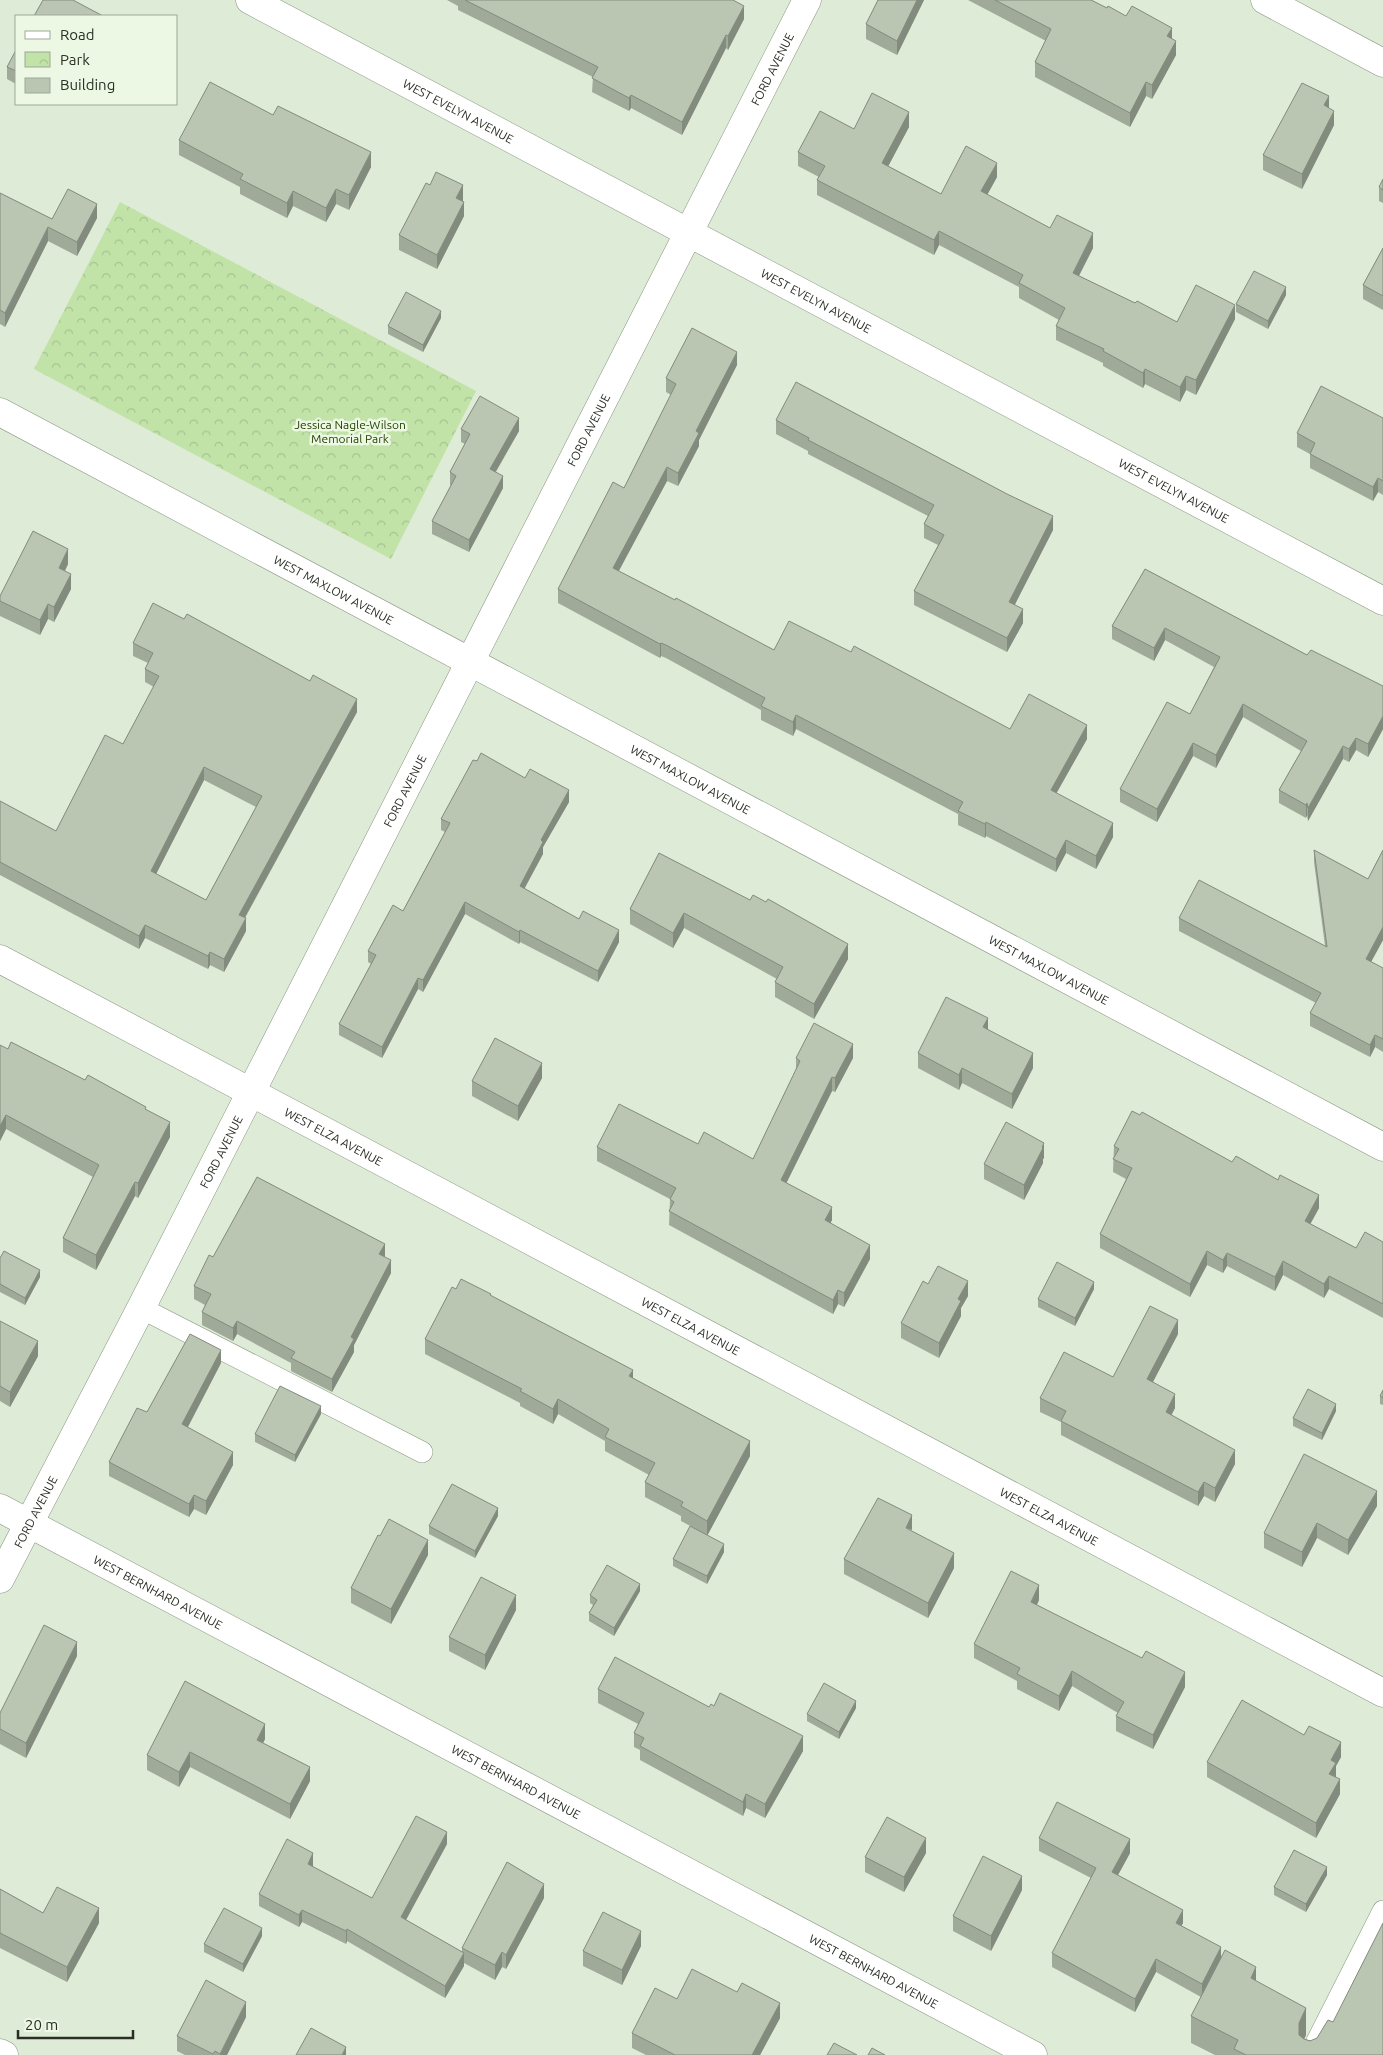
<svg xmlns="http://www.w3.org/2000/svg" width="1383" height="2055" font-family="Ubuntu,sans-serif">
	<style>
		.park { fill: url(#park-crowns) }
		.lines { fill: none; stroke-linecap: round; stroke-linejoin: round }
		.service-casing { stroke: #8a9682; stroke-width: 22 }
		.minor-casing { stroke: #8a9682; stroke-width: 29 }
		.service { stroke: #fff; stroke-width: 21 }
		.minor { stroke: #fff; stroke-width: 28 }
		.wall { fill: #a0aa99; fill-rule: evenodd }
		.shaded-wall { fill: #828b7d }
		.building { fill: #bac6b2; stroke: #828b7d; fill-rule: evenodd }
		.labels { text-anchor: middle; dominant-baseline: central; stroke-width: 5; stroke-linejoin: round; paint-order: stroke }
		.street-label { font-size: 12px; fill: #2a2e26; stroke: #ecf8e3 }
		.park-label { font-size: 12px; fill: #244200; stroke: #ecf8e3 }
	</style>
	<defs>
		<pattern id="park-crowns" width="20" height="18" patternUnits="userSpaceOnUse" patternTransform="scale(1.25)"><rect width="20" height="18" fill="#c1e3a8"/><path d="M2 6a3 3 0 1 1 6 0M12 15a3 3 0 1 1 6 0" fill="none" stroke="#a6c390"/></pattern>
	</defs>
	<rect width="100%" height="100%" fill="#deebd6"/>
	<path class="park" d="M 120,202 L 476,391 L 391,559 L 34,369 Z"/>
	<g class="lines">
		<defs>
			<path id="service" d="M 141,1308 L 422,1452
				M 1310,2055 L 1383,1911"/>
			<g id="minor">
				<path id="s1" d="M 250,0 L 1383,601"/>
				<path d="M 1265,0 L 1383,63"/>
				<path id="s2" d="M 0,412 L 1383,1147"/>
				<path id="s3" d="M 0,959 L 1383,1693"/>
				<path id="s4" d="M 0,1508 L 1033,2055"/>
				<path id="s5" d="M 0,1579 L 141,1308 L 807,0"/>
				<path d="M 0,2053 L 4,2055"/>
			</g>
		</defs>
		<use href="#service" class="service-casing"/>
		<use href="#minor" class="minor-casing"/>
		<use href="#service" class="service"/>
		<use href="#minor" class="minor"/>
	</g>
	<path class="wall" d="M 447,0 L 733,0 L 744,19 L 728,50 L 726,48 L 682,135 L 631,108 L 629,111 L 592,92 L 593,77 L 458,10 L 458,6 Z
		M 878,0 L 924,0 L 897,55 L 866,39 L 866,24 Z
		M 968,0 L 1091,0 L 1107,8 L 1126,16 L 1172,39 L 1176,55 L 1152,99 L 1146,96 L 1130,127 L 1035,77 L 1035,62 L 1046,41 Z
		M 16,50 L 16,84 L 7,79 L 7,67 Z
		M 1329,108 L 1334,125 L 1302,189 L 1263,170 L 1263,155 Z
		M 909,127 L 888,166 L 941,194 L 997,177 L 987,195 L 1050,228 L 1093,248 L 1079,276 L 1135,303 L 1177,322 L 1235,319 L 1196,395 L 1186,390 L 1180,402 L 1145,384 L 1143,388 L 1103,366 L 1103,363 L 1056,340 L 1056,326 L 1059,320 L 1019,298 L 1019,287 L 939,245 L 934,255 L 817,195 L 817,180 L 819,177 L 798,166 L 798,152 L 854,129 Z
		M 179,140 L 371,167 L 349,210 L 336,204 L 326,222 L 293,206 L 287,218 L 240,194 L 240,187 L 179,155 Z
		M 1383,179 L 1383,203 L 1379,201 L 1379,187 Z
		M 0,193 L 52,219 L 97,218 L 77,256 L 48,241 L 5,327 L 0,324 Z
		M 463,200 L 464,216 L 437,269 L 399,250 L 399,235 Z
		M 1383,248 L 1383,310 L 1363,299 L 1363,285 Z
		M 1286,295 L 1268,329 L 1236,312 L 1236,304 Z
		M 441,318 L 423,352 L 388,334 L 388,326 Z
		M 737,365 L 699,440 L 699,446 L 678,486 L 667,481 L 618,571 L 774,650 L 1010,729 L 1087,739 L 1056,793 L 1113,837 L 1096,869 L 1066,853 L 1056,872 L 986,836 L 985,838 L 958,825 L 958,814 L 796,729 L 793,736 L 761,720 L 761,710 L 666,658 L 661,656 L 660,658 L 558,603 L 558,589 L 624,488 L 671,395 L 666,392 L 666,378 Z
		M 1383,418 L 1383,495 L 1378,492 L 1373,501 L 1310,468 L 1310,454 L 1297,447 L 1297,433 Z
		M 776,420 L 1053,530 L 1015,604 L 1023,623 L 1007,652 L 914,605 L 914,591 L 938,545 L 924,538 L 924,524 L 928,516 L 808,454 L 808,451 L 776,434 Z
		M 461,429 L 519,431 L 496,472 L 503,488 L 469,552 L 432,534 L 432,521 L 451,485 L 450,485 L 450,472 L 465,444 L 461,442 Z
		M 68,564 L 65,571 L 71,589 L 54,622 L 48,619 L 40,635 L 0,616 L 0,596 Z
		M 1145,569 L 1307,655 L 1383,686 L 1383,729 L 1368,757 L 1356,750 L 1349,762 L 1343,759 L 1308,821 L 1307,815 L 1306,818 L 1279,803 L 1279,790 L 1301,751 L 1243,717 L 1216,768 L 1193,756 L 1157,822 L 1120,802 L 1120,789 L 1190,714 L 1214,667 L 1165,640 L 1154,661 L 1112,639 L 1112,626 Z
		M 133,643 L 357,712 L 245,918 L 246,931 L 224,972 L 210,965 L 208,969 L 145,938 L 139,949 L 0,875 L 0,801 L 56,831 L 123,744 L 154,687 L 145,682 L 145,669 L 148,663 L 133,656 ZM 204,780 L 256,807 L 206,900 L 156,874 Z
		M 569,802 L 543,847 L 543,854 L 524,888 L 619,942 L 598,982 L 520,942 L 519,944 L 465,914 L 423,992 L 418,989 L 382,1058 L 339,1035 L 339,1024 L 371,964 L 368,962 L 368,951 L 403,911 L 445,832 L 441,830 L 441,819 Z
		M 1314,850 L 1368,879 L 1383,850 L 1383,940 L 1371,962 L 1383,968 L 1383,1052 L 1375,1047 L 1370,1057 L 1310,1026 L 1310,1013 L 1316,1003 L 1179,931 L 1179,918 L 1325,946 L 1314,862 Z
		M 659,853 L 848,959 L 814,1019 L 775,997 L 775,982 L 777,979 L 684,928 L 673,948 L 630,924 L 630,909 Z
		M 988,1029 L 1033,1068 L 1012,1109 L 962,1083 L 959,1090 L 918,1068 L 918,1053 Z
		M 8,1049 L 85,1080 L 146,1110 L 170,1137 L 138,1198 L 135,1196 L 96,1270 L 63,1252 L 63,1238 L 93,1177 L 6,1129 L 0,1141 Z
		M 796,1058 L 853,1058 L 835,1092 L 832,1091 L 786,1183 L 832,1220 L 830,1223 L 870,1259 L 844,1307 L 838,1304 L 833,1314 L 669,1225 L 670,1199 L 597,1161 L 597,1147 L 698,1144 L 753,1159 L 796,1070 Z
		M 542,1078 L 518,1121 L 472,1096 L 472,1081 Z
		M 1114,1146 L 1232,1162 L 1319,1208 L 1310,1224 L 1356,1248 L 1383,1242 L 1383,1318 L 1329,1289 L 1324,1298 L 1283,1275 L 1275,1291 L 1227,1266 L 1223,1273 L 1207,1265 L 1190,1297 L 1100,1248 L 1100,1234 L 1126,1179 L 1113,1172 Z
		M 1044,1158 L 1043,1159 L 1043,1163 L 1024,1200 L 984,1179 L 984,1164 Z
		M 213,1257 L 385,1257 L 391,1273 L 354,1345 L 354,1352 L 332,1392 L 291,1371 L 291,1363 L 237,1334 L 233,1341 L 202,1325 L 202,1312 L 205,1305 L 194,1299 L 194,1286 Z
		M 0,1258 L 40,1277 L 25,1305 L 0,1292 Z
		M 928,1284 L 968,1296 L 961,1308 L 961,1316 L 939,1358 L 901,1338 L 901,1323 Z
		M 456,1289 L 491,1296 L 633,1378 L 750,1456 L 707,1536 L 724,1552 L 707,1584 L 673,1566 L 673,1559 L 694,1528 L 681,1521 L 681,1516 L 645,1497 L 645,1482 L 649,1475 L 605,1451 L 605,1441 L 558,1414 L 553,1424 L 520,1406 L 520,1403 L 425,1354 L 425,1339 Z
		M 1094,1289 L 1075,1326 L 1038,1307 L 1038,1299 Z
		M 0,1321 L 38,1356 L 10,1407 L 0,1401 Z
		M 1178,1334 L 1153,1382 L 1175,1408 L 1171,1415 L 1235,1464 L 1215,1502 L 1204,1496 L 1198,1506 L 1061,1435 L 1061,1422 L 1040,1412 L 1040,1398 L 1113,1377 Z
		M 221,1363 L 188,1427 L 233,1465 L 206,1515 L 194,1509 L 189,1517 L 109,1476 L 109,1462 L 147,1412 Z
		M 1383,1390 L 1383,1405 L 1380,1404 L 1380,1396 Z
		M 1336,1411 L 1322,1440 L 1293,1426 L 1293,1418 Z
		M 321,1414 L 295,1462 L 255,1442 L 255,1434 Z
		M 1377,1506 L 1348,1555 L 1317,1538 L 1302,1567 L 1264,1548 L 1264,1533 Z
		M 498,1516 L 475,1558 L 429,1534 L 429,1526 Z
		M 912,1531 L 954,1568 L 928,1618 L 844,1574 L 844,1559 Z
		M 380,1536 L 428,1555 L 391,1624 L 351,1603 L 351,1588 Z
		M 640,1591 L 614,1636 L 589,1621 L 589,1613 L 593,1605 L 590,1603 L 590,1595 Z
		M 1039,1600 L 1037,1605 L 1185,1687 L 1153,1749 L 1116,1731 L 1116,1716 L 1118,1713 L 1072,1686 L 1059,1711 L 1017,1689 L 1017,1681 L 974,1658 L 974,1644 Z
		M 516,1610 L 485,1670 L 449,1651 L 449,1637 Z
		M 77,1656 L 26,1758 L 0,1744 L 0,1713 Z
		M 598,1689 L 709,1707 L 803,1751 L 765,1818 L 746,1808 L 743,1816 L 640,1760 L 640,1750 L 634,1747 L 634,1733 L 638,1724 L 598,1703 Z
		M 856,1708 L 839,1739 L 807,1721 L 807,1714 Z
		M 265,1739 L 263,1743 L 310,1781 L 290,1819 L 190,1767 L 179,1787 L 147,1770 L 147,1755 Z
		M 1341,1757 L 1336,1766 L 1336,1778 L 1340,1794 L 1316,1838 L 1207,1777 L 1207,1762 Z
		M 1039,1838 L 1130,1853 L 1118,1875 L 1183,1923 L 1181,1926 L 1221,1958 L 1256,1981 L 1306,2035 L 1304,2039 L 1383,2055 L 1215,2055 L 1191,2043 L 1191,2016 L 1201,1997 L 1156,1972 L 1135,2012 L 1052,1967 L 1052,1953 L 1091,1878 L 1039,1851 Z
		M 447,1844 L 406,1920 L 462,1952 L 462,1948 L 544,1898 L 506,1969 L 502,1967 L 495,1980 L 464,1963 L 464,1966 L 445,1998 L 347,1941 L 346,1944 L 302,1922 L 299,1927 L 259,1906 L 259,1894 L 313,1866 L 313,1867 L 372,1898 Z
		M 926,1853 L 904,1892 L 865,1872 L 865,1857 Z
		M 1327,1875 L 1306,1912 L 1274,1895 L 1274,1887 Z
		M 0,1889 L 43,1913 L 99,1923 L 67,1982 L 0,1948 Z
		M 1022,1890 L 991,1951 L 953,1931 L 953,1916 Z
		M 262,1936 L 243,1972 L 204,1952 L 204,1944 Z
		M 641,1946 L 622,1985 L 583,1966 L 583,1951 Z
		M 677,1999 L 780,2018 L 760,2055 L 646,2055 L 632,2048 L 632,2033 Z
		M 246,2017 L 227,2055 L 185,2055 L 177,2051 L 177,2036 Z"/>
	<path class="shaded-wall" d="M 917,0 L 924,0 L 897,55 L 897,41 Z
		M 744,6 L 744,19 L 728,50 L 728,36 Z
		M 1172,28 L 1172,42 L 1167,36 Z
		M 726,35 L 726,48 L 682,135 L 682,122 Z
		M 1176,41 L 1176,55 L 1152,99 L 1152,85 Z
		M 1146,82 L 1146,96 L 1130,127 L 1130,113 Z
		M 631,95 L 631,108 L 629,111 L 629,98 Z
		M 1329,96 L 1329,111 L 1324,105 Z
		M 1334,111 L 1334,125 L 1302,189 L 1302,174 Z
		M 909,112 L 909,127 L 882,178 L 882,163 Z
		M 371,152 L 371,167 L 349,210 L 349,195 Z
		M 997,163 L 997,177 L 981,206 L 981,191 Z
		M 463,185 L 463,200 L 456,213 L 456,198 Z
		M 336,189 L 336,204 L 326,222 L 326,208 Z
		M 293,191 L 293,206 L 287,218 L 287,203 Z
		M 464,202 L 464,216 L 437,269 L 437,255 Z
		M 97,204 L 97,218 L 77,256 L 77,242 Z
		M 48,227 L 48,241 L 5,327 L 5,313 Z
		M 939,231 L 939,245 L 934,255 L 934,240 Z
		M 1093,233 L 1093,248 L 1073,287 L 1073,273 Z
		M 1286,287 L 1286,295 L 1268,329 L 1268,321 Z
		M 1235,305 L 1235,319 L 1196,395 L 1196,380 Z
		M 441,311 L 441,318 L 423,352 L 423,345 Z
		M 737,352 L 737,365 L 699,440 L 699,446 L 678,486 L 678,473 L 696,431 Z
		M 1145,369 L 1145,384 L 1143,388 L 1143,373 Z
		M 1186,376 L 1186,390 L 1180,402 L 1180,387 Z
		M 519,418 L 519,431 L 490,481 L 490,469 Z
		M 667,467 L 667,481 L 613,582 L 613,568 Z
		M 503,476 L 503,488 L 469,552 L 469,540 Z
		M 1378,478 L 1378,492 L 1373,501 L 1373,487 Z
		M 1053,516 L 1053,530 L 1009,616 L 1009,602 Z
		M 68,549 L 68,564 L 59,583 L 59,568 Z
		M 71,574 L 71,589 L 54,622 L 54,607 Z
		M 48,604 L 48,619 L 40,635 L 40,620 Z
		M 1023,609 L 1023,623 L 1007,652 L 1007,638 Z
		M 1165,628 L 1165,640 L 1154,661 L 1154,648 Z
		M 661,643 L 661,656 L 660,658 L 660,644 Z
		M 357,699 L 357,712 L 239,928 L 239,915 Z
		M 1243,704 L 1243,717 L 1216,768 L 1216,755 Z
		M 796,715 L 796,729 L 793,736 L 793,722 Z
		M 1383,716 L 1383,729 L 1368,757 L 1368,744 Z
		M 1087,725 L 1087,739 L 1051,803 L 1051,790 Z
		M 1356,738 L 1356,750 L 1349,762 L 1349,749 Z
		M 1193,743 L 1193,756 L 1157,822 L 1157,809 Z
		M 1343,746 L 1343,759 L 1308,821 L 1308,808 Z
		M 204,767 L 204,780 L 151,884 L 151,871 Z
		M 569,790 L 569,802 L 543,847 L 543,854 L 520,897 L 520,886 L 541,840 Z
		M 1307,803 L 1307,815 L 1306,818 L 1306,805 Z
		M 986,822 L 986,836 L 985,838 L 985,824 Z
		M 1113,823 L 1113,837 L 1096,869 L 1096,856 Z
		M 1066,840 L 1066,853 L 1056,872 L 1056,859 Z
		M 465,902 L 465,914 L 423,992 L 423,980 Z
		M 684,913 L 684,928 L 673,948 L 673,933 Z
		M 246,918 L 246,931 L 224,972 L 224,959 Z
		M 145,925 L 145,938 L 139,949 L 139,936 Z
		M 1383,927 L 1383,940 L 1366,971 L 1366,959 Z
		M 520,930 L 520,942 L 519,944 L 519,932 Z
		M 619,930 L 619,942 L 598,982 L 598,971 Z
		M 848,944 L 848,959 L 814,1019 L 814,1004 Z
		M 210,952 L 210,965 L 208,969 L 208,956 Z
		M 418,978 L 418,989 L 382,1058 L 382,1047 Z
		M 988,1018 L 988,1033 L 983,1027 Z
		M 1375,1035 L 1375,1047 L 1370,1057 L 1370,1045 Z
		M 853,1044 L 853,1058 L 835,1092 L 835,1078 Z
		M 1033,1053 L 1033,1068 L 1012,1109 L 1012,1094 Z
		M 542,1063 L 542,1078 L 518,1121 L 518,1106 Z
		M 962,1068 L 962,1083 L 959,1090 L 959,1075 Z
		M 832,1077 L 832,1091 L 781,1194 L 781,1180 Z
		M 6,1115 L 6,1129 L 0,1141 L 0,1126 Z
		M 170,1122 L 170,1137 L 138,1198 L 138,1183 Z
		M 1044,1143 L 1044,1158 L 1043,1159 L 1043,1163 L 1024,1200 L 1024,1185 Z
		M 135,1182 L 135,1196 L 96,1270 L 96,1255 Z
		M 1319,1195 L 1319,1208 L 1305,1234 L 1305,1221 Z
		M 832,1207 L 832,1220 L 825,1234 L 825,1220 Z
		M 385,1244 L 385,1258 L 379,1254 Z
		M 870,1245 L 870,1259 L 844,1307 L 844,1293 Z
		M 1207,1251 L 1207,1265 L 1190,1297 L 1190,1284 Z
		M 1227,1253 L 1227,1266 L 1223,1273 L 1223,1260 Z
		M 391,1260 L 391,1273 L 354,1345 L 354,1352 L 332,1392 L 332,1379 L 351,1337 Z
		M 1283,1261 L 1283,1275 L 1275,1291 L 1275,1277 Z
		M 40,1270 L 40,1277 L 25,1305 L 25,1298 Z
		M 1329,1276 L 1329,1289 L 1324,1298 L 1324,1284 Z
		M 968,1281 L 968,1296 L 961,1308 L 961,1316 L 939,1358 L 939,1343 L 958,1299 Z
		M 1094,1282 L 1094,1289 L 1075,1326 L 1075,1318 Z
		M 838,1290 L 838,1304 L 833,1314 L 833,1300 Z
		M 1178,1320 L 1178,1334 L 1147,1393 L 1147,1379 Z
		M 237,1321 L 237,1334 L 233,1341 L 233,1328 Z
		M 38,1341 L 38,1356 L 10,1407 L 10,1392 Z
		M 221,1350 L 221,1363 L 182,1438 L 182,1424 Z
		M 633,1370 L 633,1385 L 629,1376 Z
		M 1175,1394 L 1175,1408 L 1166,1426 L 1166,1412 Z
		M 558,1399 L 558,1414 L 553,1424 L 553,1409 Z
		M 1336,1404 L 1336,1411 L 1322,1440 L 1322,1433 Z
		M 321,1406 L 321,1414 L 295,1462 L 295,1455 Z
		M 750,1441 L 750,1456 L 707,1536 L 707,1521 Z
		M 1235,1450 L 1235,1464 L 1215,1502 L 1215,1488 Z
		M 233,1452 L 233,1465 L 206,1515 L 206,1501 Z
		M 1204,1482 L 1204,1496 L 1198,1506 L 1198,1492 Z
		M 1377,1491 L 1377,1506 L 1348,1555 L 1348,1540 Z
		M 194,1495 L 194,1509 L 189,1517 L 189,1504 Z
		M 498,1508 L 498,1516 L 475,1558 L 475,1551 Z
		M 912,1515 L 912,1530 L 906,1528 Z
		M 1317,1523 L 1317,1538 L 1302,1567 L 1302,1552 Z
		M 428,1540 L 428,1555 L 391,1624 L 391,1609 Z
		M 724,1544 L 724,1552 L 707,1584 L 707,1576 Z
		M 954,1553 L 954,1568 L 928,1618 L 928,1603 Z
		M 640,1584 L 640,1591 L 614,1636 L 614,1628 Z
		M 1039,1585 L 1039,1600 L 1031,1617 L 1031,1602 Z
		M 516,1595 L 516,1610 L 485,1670 L 485,1655 Z
		M 77,1642 L 77,1656 L 26,1758 L 26,1743 Z
		M 1072,1671 L 1072,1686 L 1059,1711 L 1059,1696 Z
		M 1185,1672 L 1185,1687 L 1153,1749 L 1153,1735 Z
		M 856,1701 L 856,1708 L 839,1739 L 839,1732 Z
		M 265,1724 L 265,1739 L 257,1755 L 257,1740 Z
		M 803,1736 L 803,1751 L 765,1818 L 765,1804 Z
		M 1341,1742 L 1341,1757 L 1336,1766 L 1336,1778 L 1329,1774 L 1331,1760 Z
		M 190,1752 L 190,1767 L 179,1787 L 179,1772 Z
		M 310,1767 L 310,1781 L 290,1819 L 290,1804 Z
		M 1340,1779 L 1340,1794 L 1316,1838 L 1316,1823 Z
		M 746,1794 L 746,1808 L 743,1816 L 743,1802 Z
		M 447,1832 L 447,1844 L 401,1929 L 401,1917 Z
		M 926,1838 L 926,1853 L 904,1892 L 904,1877 Z
		M 1130,1839 L 1130,1853 L 1112,1886 L 1112,1872 Z
		M 313,1853 L 313,1866 L 308,1876 L 308,1864 Z
		M 1327,1867 L 1327,1875 L 1306,1912 L 1306,1904 Z
		M 1022,1876 L 1022,1890 L 991,1951 L 991,1936 Z
		M 544,1884 L 544,1898 L 506,1969 L 506,1955 Z
		M 99,1908 L 99,1923 L 67,1982 L 67,1967 Z
		M 302,1910 L 302,1922 L 299,1927 L 299,1915 Z
		M 1183,1910 L 1183,1923 L 1176,1936 L 1176,1923 Z
		M 262,1928 L 262,1936 L 243,1972 L 243,1964 Z
		M 347,1929 L 347,1941 L 346,1944 L 346,1931 Z
		M 641,1931 L 641,1946 L 622,1985 L 622,1970 Z
		M 1221,1947 L 1221,1960 L 1202,1997 L 1202,1984 Z
		M 502,1952 L 502,1967 L 495,1980 L 495,1965 Z
		M 464,1953 L 464,1966 L 445,1998 L 445,1986 Z
		M 1156,1959 L 1156,1972 L 1135,2012 L 1135,1999 Z
		M 1256,1967 L 1256,1994 L 1251,1978 Z
		M 246,2002 L 246,2017 L 227,2055 L 220,2055 Z
		M 780,2003 L 780,2018 L 760,2055 L 752,2055 Z
		M 1306,2008 L 1306,2035 L 1299,2050 L 1299,2023 Z
		M 346,2047 L 346,2055 L 342,2055 Z"/>
	<path class="building" d="M 43,0 L 73,0 L 103,16 L 34,16 Z
		M 465,0 L 733,0 L 744,6 L 728,36 L 726,35 L 682,122 L 631,95 L 629,98 L 592,78 L 598,67 Z
		M 878,0 L 917,0 L 897,41 L 866,24 Z
		M 995,0 L 1091,0 L 1107,8 L 1108,6 L 1126,16 L 1132,6 L 1172,28 L 1167,36 L 1176,41 L 1152,85 L 1146,82 L 1130,113 L 1035,62 L 1051,29 Z
		M 16,50 L 16,71 L 7,67 Z
		M 210,82 L 273,115 L 278,106 L 371,152 L 349,195 L 336,189 L 326,208 L 293,191 L 287,203 L 240,179 L 243,174 L 179,140 Z
		M 1302,83 L 1329,96 L 1324,105 L 1334,111 L 1302,174 L 1263,155 Z
		M 872,93 L 909,112 L 882,163 L 941,194 L 966,146 L 997,163 L 981,191 L 1050,228 L 1057,215 L 1093,233 L 1073,273 L 1135,303 L 1137,301 L 1177,322 L 1196,285 L 1235,305 L 1196,380 L 1186,376 L 1180,387 L 1145,369 L 1143,373 L 1103,351 L 1104,349 L 1056,326 L 1065,308 L 1019,283 L 1023,275 L 939,231 L 934,240 L 817,180 L 825,166 L 798,152 L 820,111 L 854,129 Z
		M 436,172 L 463,185 L 456,198 L 464,202 L 437,255 L 399,235 L 426,183 L 430,185 Z
		M 1383,179 L 1383,190 L 1379,187 Z
		M 68,189 L 97,204 L 77,242 L 48,227 L 5,313 L 0,310 L 0,193 L 52,219 Z
		M 1383,248 L 1383,296 L 1363,285 Z
		M 1254,271 L 1286,287 L 1268,321 L 1236,304 Z
		M 406,292 L 441,311 L 423,345 L 388,326 Z
		M 692,328 L 737,352 L 696,431 L 699,433 L 678,473 L 667,467 L 613,568 L 675,600 L 676,598 L 774,650 L 789,621 L 851,652 L 854,646 L 1010,729 L 1029,694 L 1087,725 L 1051,790 L 1113,823 L 1096,856 L 1066,840 L 1056,859 L 986,822 L 985,824 L 958,811 L 963,802 L 796,715 L 793,722 L 761,706 L 765,698 L 666,645 L 661,643 L 660,644 L 558,589 L 613,482 L 624,488 L 676,384 L 666,378 Z
		M 796,382 L 1007,494 L 1053,516 L 1009,602 L 1023,609 L 1007,638 L 914,591 L 944,535 L 924,524 L 934,505 L 808,440 L 809,438 L 776,420 Z
		M 1321,386 L 1383,418 L 1383,481 L 1378,478 L 1373,487 L 1310,454 L 1315,443 L 1297,433 Z
		M 480,396 L 519,418 L 490,469 L 503,476 L 469,540 L 432,521 L 456,476 L 450,472 L 470,434 L 461,429 Z
		M 33,531 L 68,549 L 59,568 L 71,574 L 54,607 L 48,604 L 40,620 L 0,601 L 0,596 Z
		M 1145,569 L 1307,655 L 1311,650 L 1383,686 L 1383,716 L 1368,744 L 1356,738 L 1349,749 L 1343,746 L 1308,808 L 1307,803 L 1306,805 L 1279,790 L 1307,741 L 1243,704 L 1216,755 L 1193,743 L 1157,809 L 1120,789 L 1167,702 L 1190,714 L 1220,657 L 1165,628 L 1154,648 L 1112,626 Z
		M 153,603 L 184,619 L 187,614 L 310,681 L 313,675 L 357,699 L 239,915 L 246,918 L 224,959 L 210,952 L 208,956 L 145,925 L 139,936 L 0,862 L 0,801 L 56,831 L 105,735 L 123,744 L 159,676 L 145,669 L 153,653 L 133,643 ZM 204,767 L 262,796 L 206,900 L 151,871 Z
		M 481,753 L 525,778 L 530,769 L 569,790 L 541,840 L 543,842 L 520,886 L 579,919 L 583,911 L 619,930 L 598,971 L 520,930 L 519,932 L 465,902 L 423,980 L 418,978 L 382,1047 L 339,1024 L 376,955 L 368,951 L 393,905 L 403,911 L 450,823 L 441,819 L 473,760 L 477,761 Z
		M 1314,850 L 1368,879 L 1383,850 L 1383,927 L 1366,959 L 1383,968 L 1383,1039 L 1375,1035 L 1370,1045 L 1310,1013 L 1321,993 L 1179,918 L 1199,880 L 1327,947 Z
		M 659,853 L 750,900 L 753,895 L 766,902 L 768,899 L 848,944 L 814,1004 L 775,982 L 783,967 L 684,913 L 673,933 L 630,909 Z
		M 946,997 L 988,1018 L 983,1027 L 1033,1053 L 1012,1094 L 962,1068 L 959,1075 L 918,1053 Z
		M 814,1023 L 853,1044 L 835,1078 L 832,1077 L 781,1180 L 832,1207 L 825,1220 L 870,1245 L 844,1293 L 838,1290 L 833,1300 L 669,1211 L 674,1202 L 670,1199 L 676,1188 L 597,1147 L 619,1104 L 698,1144 L 704,1132 L 753,1159 L 800,1061 L 796,1058 Z
		M 495,1038 L 542,1063 L 518,1106 L 472,1081 Z
		M 11,1042 L 85,1080 L 88,1075 L 146,1107 L 145,1109 L 170,1122 L 138,1183 L 135,1182 L 96,1255 L 63,1238 L 99,1165 L 6,1115 L 0,1126 L 0,1045 L 8,1049 Z
		M 1132,1111 L 1140,1115 L 1142,1112 L 1232,1162 L 1236,1156 L 1278,1180 L 1280,1175 L 1319,1195 L 1305,1221 L 1356,1248 L 1365,1232 L 1383,1242 L 1383,1304 L 1329,1276 L 1324,1284 L 1283,1261 L 1275,1277 L 1227,1253 L 1223,1260 L 1207,1251 L 1190,1284 L 1100,1234 L 1132,1168 L 1113,1159 L 1119,1149 L 1114,1146 Z
		M 1006,1122 L 1044,1143 L 1042,1147 L 1043,1148 L 1024,1185 L 984,1164 Z
		M 257,1177 L 385,1244 L 379,1254 L 391,1260 L 351,1337 L 354,1339 L 332,1379 L 291,1358 L 295,1352 L 237,1321 L 233,1328 L 202,1312 L 211,1294 L 194,1286 L 209,1255 L 213,1257 Z
		M 4,1251 L 40,1270 L 25,1298 L 0,1284 L 0,1258 Z
		M 1057,1262 L 1094,1282 L 1075,1318 L 1038,1299 Z
		M 938,1266 L 968,1281 L 958,1299 L 961,1301 L 939,1343 L 901,1323 L 923,1281 L 928,1284 Z
		M 461,1279 L 491,1294 L 490,1295 L 633,1370 L 629,1376 L 750,1441 L 707,1521 L 681,1506 L 683,1502 L 645,1482 L 655,1463 L 605,1437 L 609,1429 L 558,1399 L 553,1409 L 520,1391 L 522,1389 L 425,1339 L 452,1287 L 456,1289 Z
		M 1150,1306 L 1178,1320 L 1147,1379 L 1175,1394 L 1166,1412 L 1235,1450 L 1215,1488 L 1204,1482 L 1198,1492 L 1061,1421 L 1066,1411 L 1040,1398 L 1064,1352 L 1113,1377 Z
		M 0,1321 L 38,1341 L 10,1392 L 0,1386 Z
		M 190,1334 L 221,1350 L 182,1424 L 233,1452 L 206,1501 L 194,1495 L 189,1504 L 109,1462 L 137,1408 L 147,1412 Z
		M 280,1386 L 321,1406 L 295,1455 L 255,1434 Z
		M 1308,1389 L 1336,1404 L 1322,1433 L 1293,1418 Z
		M 1383,1390 L 1383,1398 L 1380,1396 Z
		M 1304,1454 L 1377,1491 L 1348,1540 L 1317,1523 L 1302,1552 L 1264,1533 Z
		M 452,1484 L 498,1508 L 475,1551 L 429,1526 Z
		M 878,1498 L 912,1515 L 906,1528 L 954,1553 L 928,1603 L 844,1559 Z
		M 389,1519 L 428,1540 L 391,1609 L 351,1588 L 378,1535 L 380,1536 Z
		M 690,1526 L 724,1544 L 707,1576 L 673,1559 Z
		M 607,1565 L 640,1584 L 614,1628 L 589,1613 L 597,1600 L 590,1595 Z
		M 1011,1571 L 1039,1585 L 1031,1602 L 1142,1658 L 1146,1651 L 1185,1672 L 1153,1735 L 1116,1716 L 1124,1702 L 1072,1671 L 1059,1696 L 1017,1674 L 1020,1668 L 974,1644 Z
		M 481,1577 L 516,1595 L 485,1655 L 449,1637 Z
		M 44,1625 L 77,1642 L 26,1743 L 0,1729 L 0,1713 Z
		M 615,1657 L 709,1707 L 711,1704 L 714,1706 L 720,1693 L 803,1736 L 765,1804 L 746,1794 L 743,1802 L 640,1746 L 644,1738 L 634,1733 L 644,1713 L 598,1689 Z
		M 185,1681 L 265,1724 L 257,1740 L 310,1767 L 290,1804 L 190,1752 L 179,1772 L 147,1755 Z
		M 824,1683 L 856,1701 L 839,1732 L 807,1714 Z
		M 1242,1700 L 1304,1735 L 1309,1726 L 1341,1742 L 1331,1760 L 1336,1763 L 1329,1774 L 1340,1779 L 1316,1823 L 1207,1762 Z
		M 1057,1802 L 1130,1839 L 1112,1872 L 1183,1910 L 1176,1923 L 1221,1947 L 1202,1984 L 1156,1959 L 1135,1999 L 1052,1953 L 1096,1868 L 1039,1838 Z
		M 416,1816 L 447,1832 L 401,1917 L 464,1953 L 445,1986 L 347,1929 L 346,1931 L 302,1910 L 299,1915 L 259,1894 L 287,1839 L 313,1853 L 308,1864 L 372,1898 Z
		M 887,1817 L 926,1838 L 904,1877 L 865,1857 Z
		M 1294,1850 L 1327,1867 L 1306,1904 L 1274,1887 Z
		M 983,1856 L 1022,1876 L 991,1936 L 953,1916 Z
		M 507,1862 L 544,1884 L 506,1955 L 502,1952 L 495,1965 L 462,1948 Z
		M 57,1887 L 99,1908 L 67,1967 L 0,1933 L 0,1889 L 43,1913 Z
		M 224,1908 L 262,1928 L 243,1964 L 204,1944 Z
		M 603,1912 L 641,1931 L 622,1970 L 583,1951 Z
		M 1383,1923 L 1383,2055 L 1246,2055 L 1234,2049 L 1238,2040 L 1191,2016 L 1225,1950 L 1256,1967 L 1251,1978 L 1306,2008 L 1299,2023 L 1299,2035 L 1304,2039 L 1310,2041 L 1317,2038 L 1328,2020 L 1333,2022 Z
		M 692,1969 L 737,1992 L 742,1983 L 780,2003 L 752,2055 L 675,2055 L 632,2033 L 655,1988 L 677,1999 Z
		M 206,1980 L 246,2002 L 220,2054 L 215,2051 L 213,2054 L 177,2036 Z
		M 311,2028 L 346,2047 L 342,2055 L 296,2055 Z
		M 834,2043 L 857,2055 L 827,2055 Z
		M 872,2048 L 885,2055 L 868,2055 Z"/>
	<g class="labels">
		<g class="street-label">
			<text stroke="none"><textPath href="#s5" startOffset="1696">FORD AVENUE</textPath></text>
			<text stroke="none"><textPath href="#s1" startOffset="236">WEST EVELYN AVENUE</textPath></text>
			<text stroke="none"><textPath href="#s1" startOffset="641">WEST EVELYN AVENUE</textPath></text>
			<text stroke="none"><textPath href="#s5" startOffset="1291">FORD AVENUE</textPath></text>
			<text stroke="none"><textPath href="#s1" startOffset="1046">WEST EVELYN AVENUE</textPath></text>
			<text stroke="none"><textPath href="#s2" startOffset="378">WEST MAXLOW AVENUE</textPath></text>
			<text stroke="none"><textPath href="#s2" startOffset="782">WEST MAXLOW AVENUE</textPath></text>
			<text stroke="none"><textPath href="#s5" startOffset="886">FORD AVENUE</textPath></text>
			<text stroke="none"><textPath href="#s2" startOffset="1188">WEST MAXLOW AVENUE</textPath></text>
			<text stroke="none"><textPath href="#s3" startOffset="378">WEST ELZA AVENUE</textPath></text>
			<text stroke="none"><textPath href="#s5" startOffset="481">FORD AVENUE</textPath></text>
			<text stroke="none"><textPath href="#s3" startOffset="782">WEST ELZA AVENUE</textPath></text>
			<text stroke="none"><textPath href="#s5" startOffset="76">FORD AVENUE</textPath></text>
			<text stroke="none"><textPath href="#s3" startOffset="1188">WEST ELZA AVENUE</textPath></text>
			<text stroke="none"><textPath href="#s4" startOffset="179">WEST BERNHARD AVENUE</textPath></text>
			<text stroke="none"><textPath href="#s4" startOffset="584">WEST BERNHARD AVENUE</textPath></text>
			<text stroke="none"><textPath href="#s4" startOffset="989">WEST BERNHARD AVENUE</textPath></text>
		</g>
		<g class="park-label">
			<text x="350" y="424">Jessica Nagle-Wilson<tspan x="350" dy="14">Memorial Park</tspan></text>
		</g>
	</g>
	<rect x="15" y="15" width="162" height="90" fill="#ecf8e3" stroke="#9ea797"/>
	<rect x="25" y="31" width="25" height="8" fill="#ffffff" stroke="#9ea797"/>
	<text x="60" y="40" font-size="15" fill="#2a2e26">Road</text>
	<rect x="25" y="52" width="25" height="15" fill="url(#park-crowns)" stroke="#9ea797"/>
	<text x="60" y="65" font-size="15" fill="#2a2e26">Park</text>
	<rect x="25" y="78" width="25" height="15" fill="#bac6b2" stroke="#9ea797"/>
	<text x="60" y="90" font-size="15" fill="#2a2e26">Building</text>
	<path d="M18 2030v8h115v-8" fill="none" stroke="#2a2e26" stroke-width="2.5"/>
	<text x="25" y="2030" font-size="15" fill="#2a2e26" stroke="#ecf8e3" stroke-width="4" paint-order="stroke">20 m</text>
</svg>
